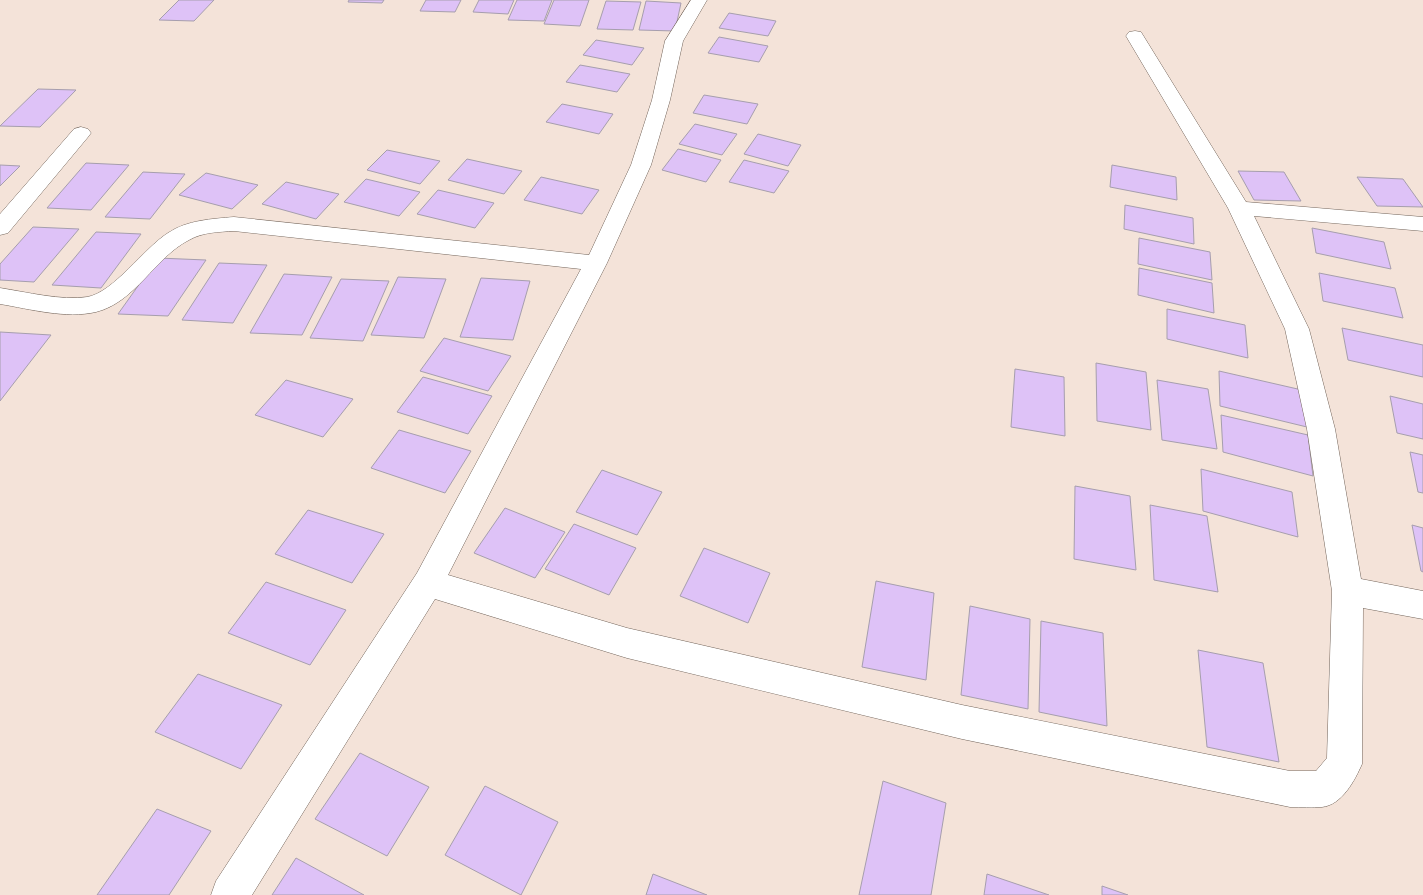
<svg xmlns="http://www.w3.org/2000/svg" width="1423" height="895" font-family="'Playfair Display',serif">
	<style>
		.building { fill: #dec2f7; stroke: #a69ead }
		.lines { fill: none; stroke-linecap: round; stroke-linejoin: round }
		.minor-casing { stroke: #73655b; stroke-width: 1 }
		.minor { fill: #fff; fill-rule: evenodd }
	</style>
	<rect width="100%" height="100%" fill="#f4e3d9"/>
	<path class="building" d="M 179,0 L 214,0 L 194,21 L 159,20 Z
		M 349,0 L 384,0 L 382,3 L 348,2 Z
		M 426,0 L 461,0 L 455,12 L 420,11 Z
		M 479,0 L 514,0 L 508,14 L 473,12 Z
		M 517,0 L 552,0 L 544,21 L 508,20 Z
		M 554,0 L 589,0 L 580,26 L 544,24 Z
		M 606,1 L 641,2 L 633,30 L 597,29 Z
		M 646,1 L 681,3 L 675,31 L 639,30 Z
		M 729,13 L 776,21 L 768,36 L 719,28 Z
		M 719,37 L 768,46 L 759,62 L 708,53 Z
		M 596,40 L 644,48 L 632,65 L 583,55 Z
		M 580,65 L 630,74 L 617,92 L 566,82 Z
		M 38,89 L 76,90 L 40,127 L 0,126 Z
		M 704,95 L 758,104 L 747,124 L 693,113 Z
		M 562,104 L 613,114 L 599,134 L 546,122 Z
		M 695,124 L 737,134 L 722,155 L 679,144 Z
		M 758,134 L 801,145 L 788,166 L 744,154 Z
		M 678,149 L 721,160 L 706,182 L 662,170 Z
		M 387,150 L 440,161 L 420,184 L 367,170 Z
		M 467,159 L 522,171 L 504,194 L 448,180 Z
		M 744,160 L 789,171 L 774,193 L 729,182 Z
		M 86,163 L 129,165 L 91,210 L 47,208 Z
		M 0,165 L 20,166 L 0,186 Z
		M 1112,165 L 1176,177 L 1177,200 L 1110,187 Z
		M 1238,171 L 1284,172 L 1301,201 L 1254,200 Z
		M 143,172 L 185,174 L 150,219 L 105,217 Z
		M 206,173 L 258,185 L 232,209 L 179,195 Z
		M 541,177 L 599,190 L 582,214 L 524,200 Z
		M 1357,177 L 1403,179 L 1423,207 L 1377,206 Z
		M 366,179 L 420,192 L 399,216 L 344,202 Z
		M 286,182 L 339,194 L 316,219 L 262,204 Z
		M 438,190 L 494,203 L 475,228 L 417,214 Z
		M 1125,205 L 1193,218 L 1194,244 L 1124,229 Z
		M 33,227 L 79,229 L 34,282 L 0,280 L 0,264 Z
		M 1312,228 L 1384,242 L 1391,269 L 1316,253 Z
		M 96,232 L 141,234 L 101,288 L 52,285 Z
		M 1139,238 L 1210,252 L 1212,280 L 1138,264 Z
		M 158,258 L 206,260 L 168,316 L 118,314 Z
		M 219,263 L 267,265 L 233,323 L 182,320 Z
		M 1139,268 L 1212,283 L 1214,313 L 1138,295 Z
		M 1319,273 L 1395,288 L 1403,318 L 1323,301 Z
		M 284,274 L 332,277 L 302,335 L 250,333 Z
		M 398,277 L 446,279 L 424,338 L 371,335 Z
		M 481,278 L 530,281 L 513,340 L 460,337 Z
		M 341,279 L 389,281 L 363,341 L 310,338 Z
		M 1167,309 L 1245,325 L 1248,358 L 1167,339 Z
		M 1342,328 L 1423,345 L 1423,377 L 1348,360 Z
		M 0,332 L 51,335 L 0,401 Z
		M 444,338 L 511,356 L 488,391 L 420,371 Z
		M 1096,363 L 1146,372 L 1151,430 L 1097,421 Z
		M 1015,369 L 1064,377 L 1065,436 L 1011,427 Z
		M 1219,371 L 1302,390 L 1307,427 L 1220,406 Z
		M 423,377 L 492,396 L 468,434 L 397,412 Z
		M 286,380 L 353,399 L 323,437 L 255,415 Z
		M 1157,380 L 1208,389 L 1217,449 L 1162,440 Z
		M 1390,396 L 1423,404 L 1423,439 L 1397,433 Z
		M 1221,415 L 1308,435 L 1313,476 L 1223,452 Z
		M 399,430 L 471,451 L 445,493 L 371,468 Z
		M 1410,452 L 1423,455 L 1423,493 L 1418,492 Z
		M 1201,469 L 1292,492 L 1298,537 L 1203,511 Z
		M 602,470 L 662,492 L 637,535 L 576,512 Z
		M 1075,486 L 1130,496 L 1136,570 L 1074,559 Z
		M 1150,505 L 1207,516 L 1218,592 L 1154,580 Z
		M 505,508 L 565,532 L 535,578 L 474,553 Z
		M 308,510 L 384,534 L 352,583 L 275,554 Z
		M 574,524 L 636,548 L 609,595 L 545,569 Z
		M 1412,525 L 1423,528 L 1423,572 L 1421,571 Z
		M 704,548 L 770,573 L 748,623 L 680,596 Z
		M 876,581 L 934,593 L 926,680 L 862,667 Z
		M 266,582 L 346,610 L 310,665 L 228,633 Z
		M 970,606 L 1030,619 L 1028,709 L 961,695 Z
		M 1041,621 L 1103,633 L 1107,726 L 1039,712 Z
		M 1198,650 L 1263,663 L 1279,762 L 1207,747 Z
		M 198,674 L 282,705 L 241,769 L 155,732 Z
		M 360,753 L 429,787 L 387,856 L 315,819 Z
		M 883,781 L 946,803 L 931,895 L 859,895 Z
		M 485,786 L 558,822 L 521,895 L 445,855 Z
		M 157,809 L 211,831 L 169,895 L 97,895 Z
		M 296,858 L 364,895 L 272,895 Z
		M 653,874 L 707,895 L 646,895 Z
		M 987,874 L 1049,895 L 984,895 Z
		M 1102,886 L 1128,895 L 1102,895 Z"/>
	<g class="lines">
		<defs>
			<path id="minor" d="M 691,0 L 707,0 L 683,41 L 670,100 L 651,165 L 607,263 L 448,575 L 627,628 L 962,705 L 1290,771 L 1316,771 L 1327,758 L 1332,591 L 1307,429 L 1285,329 L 1228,208 L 1126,36 L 1129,32 L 1135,31 L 1141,32 L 1246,202 L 1423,217 L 1423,231 L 1254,216 L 1309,329 L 1335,429 L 1361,579 L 1423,591 L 1423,619 L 1363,608 L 1362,764 C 1355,780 1342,805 1322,807 C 1312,808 1301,807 1290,807 L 962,739 L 627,658 L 435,599 L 252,895 L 211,895 L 216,881 L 417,573 L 581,269 L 234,231 C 219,232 203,232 189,240 C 154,258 136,302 96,312 C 66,319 30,309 0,304 L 0,288 C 26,292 62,301 87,297 C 113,293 144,248 168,233 C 187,220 212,219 234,217 L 589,255 L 631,165 L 652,100 L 665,41 Z
				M 81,127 L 88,129 L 91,133 L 88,137 L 8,233 L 0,235 L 0,214 L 74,129 Z"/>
		</defs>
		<use href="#minor" class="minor-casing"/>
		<use href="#minor" class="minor"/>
	</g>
</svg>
